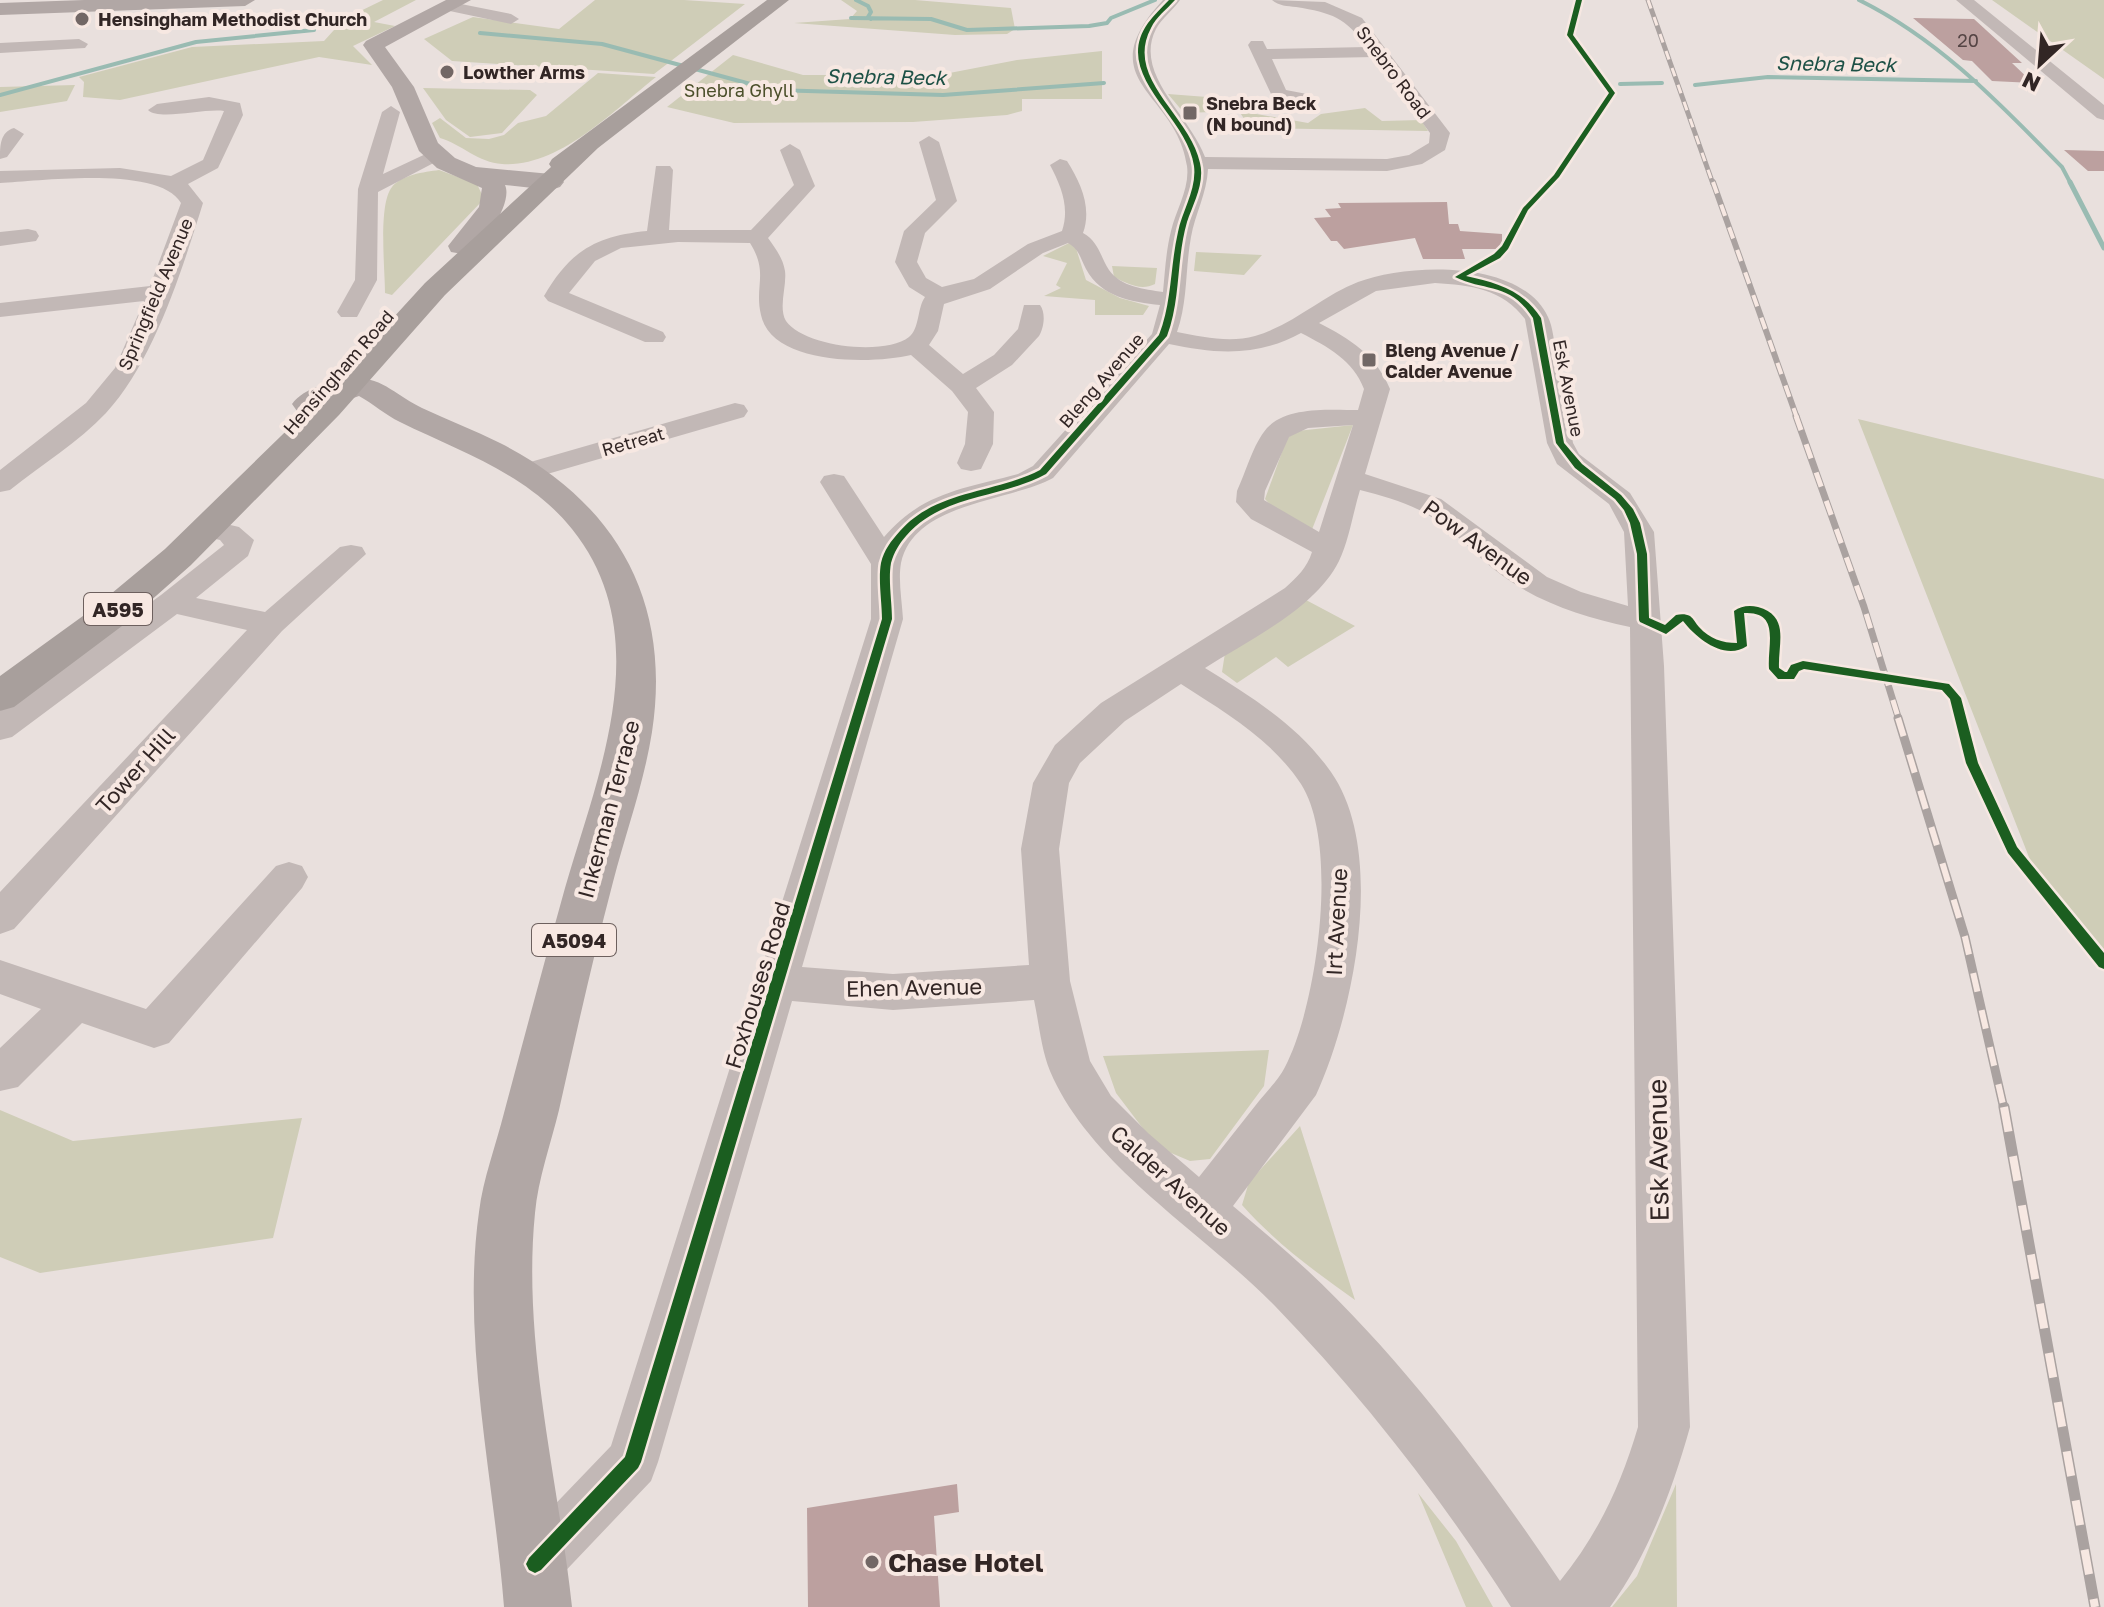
<svg xmlns="http://www.w3.org/2000/svg" width="2104" height="1607" font-family="'Golos Text',sans-serif">
	<style>
		.green { fill: #cfcdb7 }
		.lines { fill: none; stroke-linecap: round; stroke-linejoin: round }
		.stream-far1 { stroke: #99bbb2; stroke-width: 4 }
		.stream { stroke: #99bbb2; stroke-width: 5 }
		.building { fill: #bca09f }
		.minor { fill: #c2b8b6; fill-rule: evenodd }
		.major { fill: #b1a7a5; fill-rule: evenodd }
		.highway { fill: #a89f9c; fill-rule: evenodd }
		.rail-far4-casing { stroke: #aaa2a0; stroke-width: 5 }
		.rail-far3-casing { stroke: #aaa2a0; stroke-width: 6 }
		.rail-far2-casing { stroke: #aaa2a0; stroke-width: 7 }
		.rail-far1-casing { stroke: #aaa2a0; stroke-width: 9 }
		.rail-casing { stroke: #aaa2a0; stroke-width: 11 }
		.rail-far4 { stroke: #f7e8e2; stroke-width: 3; stroke-dasharray: 9; stroke-linecap: butt }
		.rail-far3 { stroke: #f7e8e2; stroke-width: 4; stroke-dasharray: 12; stroke-linecap: butt }
		.rail-far2 { stroke: #f7e8e2; stroke-width: 5; stroke-dasharray: 15; stroke-linecap: butt }
		.rail-far1 { stroke: #f7e8e2; stroke-width: 6; stroke-dasharray: 19; stroke-linecap: butt }
		.rail { stroke: #f7e8e2; stroke-width: 8; stroke-dasharray: 25; stroke-linecap: butt }
		.cycleway-casing { stroke: #f7e8e2; stroke-width: 5 }
		.cycleway { fill: #1b5e20; fill-rule: evenodd }
		.poi-dot { fill: #726765; stroke: #f7e8e2; stroke-width: 3 }
		.labels { text-anchor: middle; dominant-baseline: central; stroke-width: 8; stroke-linejoin: round; paint-order: stroke }
		.far-poi-label { font-size: 18px; font-weight: bold; fill: #322625; stroke: #f7e8e2; text-anchor: start }
		.number-label { font-size: 18px; fill: #544444 }
		.far-street-label { font-size: 18px; fill: #322625; stroke: #f7e8e2 }
		.far-park-label { font-size: 18px; fill: #4b4f2a; stroke: #f7e8e2 }
		.far-water-label { font-size: 20px; font-style: italic; fill: #1d5146; stroke: #f7e8e2 }
		.shield { fill: #f7e8e2; stroke: #6d605e; stroke-width: 2 }
		.shield-label { font-size: 20px; font-weight: bold; fill: #322625 }
		.street-label { font-size: 22px; fill: #322625; stroke: #f7e8e2 }
		.near-street-label { font-size: 26px; fill: #322625; stroke: #f7e8e2 }
		.near-poi-label { font-size: 26px; font-weight: bold; fill: #322625; stroke: #f7e8e2; text-anchor: start }
	</style>
	<rect width="100%" height="100%" fill="#e9e0dd"/>
	<path class="green" d="M 383,0 L 416,0 L 374,22 L 395,26 L 353,46 L 372,65 L 319,57 L 120,100 L 83,97 L 84,82 L 79,77 L 192,47 L 324,41 L 344,19 Z
		M 595,0 L 684,0 L 745,4 L 654,74 L 452,61 L 424,39 L 473,17 L 559,29 Z
		M 841,0 L 915,0 L 1011,8 L 1015,29 L 1007,34 L 955,35 L 794,23 L 850,19 L 857,11 Z
		M 1992,0 L 2104,0 L 2104,79 Z
		M 1102,51 L 1102,99 L 1022,99 L 1022,111 L 1007,115 L 913,122 L 734,123 L 667,107 L 733,55 L 803,75 L 939,75 L 1017,60 Z
		M 598,73 L 656,77 C 614,110 559,168 502,164 C 479,163 461,144 440,138 L 432,123 L 440,118 L 466,138 L 489,139 L 504,135 L 518,123 L 546,116 Z
		M 75,85 L 67,101 L 0,112 L 0,87 Z
		M 423,88 L 530,90 L 537,95 L 502,133 L 470,137 L 446,120 Z
		M 1168,94 L 1246,100 L 1240,111 L 1308,123 L 1321,114 L 1365,108 L 1382,121 L 1421,120 L 1428,131 L 1250,128 L 1239,111 L 1184,113 Z
		M 439,170 L 477,184 L 484,199 L 392,295 L 385,293 C 385,269 378,204 392,187 C 401,175 424,172 439,170 Z
		M 1069,243 L 1075,245 L 1086,280 L 1120,298 L 1149,306 L 1143,315 L 1095,315 L 1095,300 L 1044,296 L 1061,288 L 1056,285 L 1067,263 L 1043,256 Z
		M 1196,252 L 1262,255 L 1244,275 L 1194,271 Z
		M 1112,266 L 1157,268 L 1155,284 C 1141,291 1128,284 1114,277 Z
		M 1858,419 L 2104,479 L 2104,958 L 2034,870 Z
		M 1353,425 L 1311,532 L 1276,511 L 1265,499 L 1287,438 L 1297,431 Z
		M 1306,600 L 1355,626 L 1288,667 L 1276,657 L 1237,683 L 1222,672 L 1225,653 Z
		M 1269,1050 L 1264,1086 L 1210,1159 L 1190,1161 L 1157,1147 L 1116,1093 L 1103,1056 Z
		M 0,1110 L 73,1141 L 302,1118 L 273,1238 L 40,1273 L 0,1257 Z
		M 1300,1126 L 1355,1300 C 1314,1271 1276,1243 1242,1205 L 1249,1182 Z
		M 1676,1484 L 1677,1607 L 1612,1607 L 1637,1576 Z
		M 1418,1493 L 1456,1541 L 1493,1607 L 1466,1607 Z"/>
	<g class="lines">
		<path class="stream-far1" d="M 856,0 L 868,6 L 871,12 L 868,17 L 871,19
			M 1859,0 C 1940,40 1999,103 2062,167 L 2071,184
			M 851,18 L 931,19 L 967,30 L 1089,26 L 1107,23 L 1111,18 L 1155,0
			M 480,33 L 602,44 L 773,90 L 943,95 L 1104,83
			M 1620,84 L 1662,83
			M 1695,85 L 1768,77 L 1976,81
			M 0,95 L 196,42 L 314,30"/>
		<path class="stream" d="M 2070,182 L 2104,248"/>
	</g>
	<path class="building" d="M 1913,18 L 1974,19 L 2022,63 L 2012,63 L 2033,83 L 1992,81 L 1972,61 L 1963,60 Z
		M 2064,150 L 2104,151 L 2104,171 L 2088,171 Z
		M 1447,202 L 1449,224 L 1458,224 L 1460,231 L 1502,234 L 1502,249 L 1462,249 L 1465,259 L 1423,259 L 1415,238 L 1344,249 L 1337,241 L 1331,241 L 1314,218 L 1331,217 L 1325,209 L 1341,208 L 1338,203 Z
		M 957,1484 L 959,1512 L 934,1516 L 940,1607 L 808,1607 L 807,1508 Z"/>
	<g class="lines">
		<path class="minor" d="M 1163,0 L 1180,0 C 1173,10 1162,18 1156,29 C 1133,74 1190,115 1205,157 L 1387,159 L 1409,155 L 1429,143 L 1430,133 L 1374,57 L 1272,59 L 1286,90 L 1312,95 L 1314,99 L 1305,105 L 1273,98 L 1248,45 L 1251,41 L 1263,41 L 1267,49 L 1367,47 C 1345,17 1332,13 1296,7 C 1287,6 1279,6 1272,0 L 1325,2 L 1362,18 L 1450,133 L 1445,150 L 1422,164 L 1387,171 L 1208,169 C 1207,193 1195,214 1191,237 C 1185,270 1188,301 1177,332 C 1202,337 1230,343 1255,336 C 1293,325 1322,296 1358,282 C 1408,263 1521,259 1548,317 C 1553,327 1554,342 1556,353 C 1562,383 1568,413 1573,443 L 1579,454 L 1630,493 L 1654,532 L 1664,666 L 1690,1427 C 1672,1491 1649,1553 1610,1607 L 1511,1607 C 1443,1500 1364,1398 1275,1306 C 1204,1233 1090,1166 1050,1071 C 1041,1049 1039,1023 1034,1000 L 893,1010 L 792,1001 L 658,1462 L 651,1481 L 554,1583 L 535,1591 L 516,1583 L 508,1564 L 516,1545 L 611,1446 L 871,619 L 871,564 L 820,482 L 824,476 L 834,474 L 844,476 L 884,537 C 923,492 963,489 1018,474 L 1033,466 L 1152,334 L 1160,305 C 1132,302 1101,297 1086,269 C 1080,258 1080,250 1068,243 L 1043,253 L 990,289 L 944,304 L 938,331 L 929,345 L 963,374 L 994,355 L 1018,329 L 1024,305 L 1040,305 C 1046,313 1044,328 1039,336 L 1012,365 L 976,388 L 994,412 L 993,444 L 981,469 L 971,471 L 961,469 L 957,463 L 965,444 L 968,412 L 952,391 L 911,355 C 873,364 772,366 761,315 C 754,286 769,273 750,243 L 678,242 L 621,248 L 595,261 L 569,293 L 663,332 L 666,337 L 663,342 L 645,342 L 548,301 L 544,296 C 570,251 596,236 647,231 L 656,166 L 670,166 L 673,170 L 669,230 L 751,230 L 794,185 L 780,150 L 790,144 L 800,150 L 815,186 L 768,238 C 775,248 783,258 785,271 C 787,286 778,307 786,321 C 804,347 885,356 909,337 C 920,328 917,308 925,297 L 909,287 L 895,262 L 904,231 L 936,200 L 919,142 L 929,136 L 939,142 L 957,201 L 925,233 L 917,262 L 926,278 L 942,287 L 974,279 L 1028,244 L 1062,231 C 1070,207 1061,186 1050,165 L 1060,159 L 1067,161 C 1081,183 1092,208 1083,233 C 1099,242 1100,256 1109,270 C 1121,287 1144,289 1163,292 C 1165,271 1166,251 1171,231 C 1176,210 1190,188 1187,166 C 1177,91 1087,82 1163,0 ZM 1435,283 C 1470,285 1503,289 1525,319 L 1547,443 L 1557,464 L 1609,504 L 1624,532 L 1628,606 L 1581,592 L 1547,577 L 1441,499 L 1365,474 L 1390,389 C 1376,355 1350,339 1319,323 L 1376,291 ZM 1301,333 C 1328,347 1353,360 1364,389 L 1358,410 C 1331,410 1287,406 1267,428 C 1253,444 1246,472 1237,491 L 1236,502 L 1251,519 L 1312,552 C 1307,568 1297,577 1285,588 L 1101,703 L 1055,745 L 1033,783 L 1021,849 L 1029,965 L 893,974 L 802,967 L 903,619 C 902,601 898,580 901,563 C 914,502 1009,502 1053,478 L 1169,344 C 1216,354 1257,357 1301,333 ZM 1353,425 L 1319,532 L 1264,500 L 1265,491 L 1289,437 L 1308,428 ZM 1360,490 C 1388,497 1416,505 1439,522 C 1464,540 1484,564 1510,581 C 1546,605 1588,618 1630,627 L 1638,1427 C 1621,1485 1598,1534 1560,1581 C 1486,1471 1404,1361 1307,1270 C 1283,1248 1258,1227 1233,1206 L 1316,1095 C 1354,1012 1387,852 1331,772 C 1298,725 1253,698 1205,668 C 1249,640 1315,609 1339,561 C 1349,540 1353,513 1360,490 ZM 1181,684 C 1226,713 1271,739 1301,784 C 1340,845 1317,1006 1285,1067 C 1279,1079 1268,1090 1259,1101 C 1239,1126 1219,1152 1199,1177 L 1148,1133 L 1111,1096 L 1090,1061 L 1070,981 L 1059,849 L 1069,783 L 1080,763 L 1125,721 Z
			M 1956,0 L 1974,0 L 2104,105 L 2104,120 L 2097,118 Z
			M 451,2 L 511,14 L 519,19 L 511,24 L 445,10 L 445,4 Z
			M 79,39 L 88,44 L 85,48 L 0,53 L 0,43 Z
			M 209,97 L 240,103 L 243,115 L 218,168 L 188,184 L 203,203 C 182,270 154,361 106,413 C 79,442 41,465 10,490 L 0,492 L 0,470 L 86,403 L 115,368 L 144,301 L 0,317 L 0,303 L 150,286 L 181,203 C 159,165 40,181 0,183 L 0,171 L 120,168 L 171,176 L 203,160 L 224,111 C 205,108 159,121 148,110 L 157,104 Z
			M 391,106 L 400,112 L 383,174 L 430,152 L 437,150 L 447,156 L 378,192 L 377,280 L 357,317 L 341,317 L 337,312 L 355,280 L 358,189 L 382,112 Z
			M 14,128 L 24,134 L 7,157 L 0,159 C 0,146 0,132 14,128 Z
			M 28,229 L 36,231 L 39,236 L 36,241 L 0,246 L 0,232 Z
			M 735,403 L 744,405 L 748,411 L 744,417 L 530,479 L 520,477 L 516,471 L 520,465 Z
			M 209,520 L 239,527 L 254,540 L 248,556 L 196,598 L 265,612 L 340,547 L 351,545 L 362,547 L 366,554 L 282,631 L 14,929 L 0,934 L 0,892 L 247,630 L 177,614 L 12,737 L 0,740 L 0,711 L 161,595 L 224,545 L 220,540 L 199,535 L 194,529 L 199,523 Z
			M 289,862 L 302,866 L 308,877 L 302,888 L 169,1043 L 154,1048 L 82,1023 L 18,1087 L 0,1091 L 0,1048 L 41,1009 L 0,994 L 0,960 L 146,1009 L 276,866 Z"/>
		<path class="major" d="M 84,0 L 255,0 L 245,6 L 0,15 L 0,3 Z
			M 446,0 L 471,0 L 385,47 L 414,87 L 438,143 L 455,158 L 476,167 L 551,174 L 560,177 L 564,182 L 560,187 L 551,190 L 505,185 C 513,202 486,242 471,252 C 465,255 457,253 451,252 L 448,246 L 479,207 L 482,188 L 437,168 L 419,151 L 392,87 L 363,45 L 366,41 Z
			M 352,378 C 381,376 398,397 422,408 C 448,420 474,430 500,443 C 616,502 672,601 652,732 C 644,783 626,832 613,882 C 593,958 576,1034 559,1110 C 551,1143 538,1179 535,1213 C 522,1344 558,1477 572,1607 L 504,1607 C 494,1479 461,1340 479,1212 C 483,1179 496,1145 504,1113 C 524,1038 544,963 565,888 C 598,774 658,636 572,529 C 528,474 461,452 400,422 C 385,415 374,404 359,396 L 308,414 L 297,411 L 292,404 C 304,387 333,382 352,378 Z"/>
		<path class="highway" d="M 767,0 L 789,0 L 598,148 L 445,295 L 339,415 L 191,565 L 122,626 L 14,707 L 0,711 L 0,676 L 94,608 L 165,549 L 317,401 L 425,283 L 551,167 L 549,164 L 552,159 Z"/>
		<defs>
			<path id="rail-far4" d="M 1648,0 L 1713,184"/>
			<path id="rail-far3" d="M 1713,182 L 1797,418"/>
			<path id="rail-far2" d="M 1796,416 L 1864,607 L 1899,720"/>
			<path id="rail-far1" d="M 1898,718 L 1965,937 L 2004,1109"/>
			<path id="rail" d="M 2004,1107 L 2095,1607"/>
		</defs>
		<use href="#rail-far4" class="rail-far4-casing"/>
		<use href="#rail-far3" class="rail-far3-casing"/>
		<use href="#rail-far2" class="rail-far2-casing"/>
		<use href="#rail-far1" class="rail-far1-casing"/>
		<use href="#rail" class="rail-casing"/>
		<use href="#rail-far4" class="rail-far4"/>
		<use href="#rail-far3" class="rail-far3"/>
		<use href="#rail-far2" class="rail-far2"/>
		<use href="#rail-far1" class="rail-far1"/>
		<use href="#rail" class="rail"/>
		<defs>
			<path id="cycleway" d="M 1169,0 L 1175,0 C 1167,9 1156,17 1151,28 C 1124,79 1190,115 1200,163 C 1205,183 1193,204 1187,222 C 1176,260 1181,299 1167,336 L 1046,474 C 1000,499 942,494 906,536 C 899,544 894,552 891,563 C 888,580 892,602 892,619 L 641,1462 L 638,1468 L 541,1570 L 535,1573 L 529,1570 L 526,1564 L 529,1558 L 625,1457 L 882,619 C 882,602 878,580 881,563 C 884,550 891,541 900,531 C 936,490 994,494 1040,470 L 1159,335 C 1172,302 1170,267 1178,232 C 1182,211 1197,189 1194,166 C 1188,116 1111,75 1148,23 C 1154,15 1162,7 1169,0 Z
				M 1576,0 L 1582,0 L 1573,35 L 1615,93 L 1559,177 L 1528,210 L 1508,249 L 1500,258 L 1466,276 C 1497,283 1523,290 1541,318 L 1564,443 L 1582,464 L 1621,495 L 1633,509 L 1640,523 L 1647,554 L 1649,618 L 1665,625 L 1676,615 C 1681,614 1686,614 1690,616 C 1694,619 1696,624 1699,627 C 1710,639 1722,643 1737,643 L 1734,611 C 1741,606 1749,605 1758,607 C 1790,616 1778,643 1779,668 L 1785,672 L 1787,672 L 1791,665 L 1803,661 L 1949,684 L 1961,698 L 1978,763 L 2017,847 L 2104,953 L 2104,969 L 2099,967 L 2008,853 L 1966,763 L 1950,699 L 1942,690 L 1804,669 L 1799,671 L 1794,679 L 1778,679 L 1769,669 C 1767,645 1781,611 1744,613 L 1747,646 C 1725,661 1697,639 1683,621 L 1666,634 L 1640,622 L 1639,620 L 1637,554 L 1630,523 L 1624,510 L 1615,499 L 1575,468 L 1556,443 L 1533,318 C 1510,282 1486,292 1455,277 L 1494,254 L 1502,246 L 1523,208 L 1554,175 L 1609,93 L 1567,35 Z"/>
		</defs>
		<use href="#cycleway" class="cycleway-casing"/>
		<use href="#cycleway" class="cycleway"/>
	</g>
	<g class="poi-dot">
		<circle cx="82" cy="19" r="8"/>
		<circle cx="447" cy="72" r="8"/>
		<rect x="1182" y="105" width="16" height="16" rx="4"/>
		<rect x="1361" y="352" width="16" height="16" rx="4"/>
		<circle cx="872" cy="1562" r="8"/>
	</g>
	<g class="labels">
		<g class="far-poi-label">
			<text x="98" y="19">Hensingham Methodist Church</text>
			<text x="463" y="72">Lowther Arms</text>
			<text x="1206" y="103">Snebra Beck<tspan x="1206" dy="21">(N bound)</tspan></text>
			<text x="1385" y="350">Bleng Avenue /<tspan x="1385" dy="21">Calder Avenue</tspan></text>
		</g>
		<g class="number-label">
			<text x="1968" y="40">20</text>
		</g>
		<g class="far-street-label">
			<text transform="translate(1394 72) rotate(53)">Snebro Road</text>
			<text transform="translate(155 294) rotate(-67)">Springfield Avenue</text>
			<text transform="translate(338 372) rotate(-49)">Hensingham Road</text>
			<text transform="translate(1101 380) rotate(-49)">Bleng Avenue</text>
			<text transform="translate(1569 388) rotate(79)">Esk Avenue</text>
			<text transform="translate(633 441) rotate(-16)">Retreat</text>
		</g>
		<g class="far-park-label">
			<text x="739" y="90">Snebra Ghyll</text>
		</g>
		<g class="far-water-label">
			<text transform="translate(1836 63) rotate(1)">Snebra Beck</text>
			<text transform="translate(886 76) rotate(1)">Snebra Beck</text>
		</g>
		<g class="shield">
			<rect x="84" y="593" width="68" height="32" rx="6"/>
			<rect x="532" y="924" width="84" height="32" rx="6"/>
		</g>
		<g class="shield-label">
			<text x="118" y="609">A595</text>
			<text x="574" y="940">A5094</text>
		</g>
		<g class="street-label">
			<text transform="translate(1478 542) rotate(36)">Pow Avenue</text>
			<text transform="translate(135 770) rotate(-48)">Tower Hill</text>
			<text transform="translate(608 809) rotate(-75)">Inkerman Terrace</text>
			<text transform="translate(1336 922) rotate(-87)">Irt Avenue</text>
			<text transform="translate(757 985) rotate(-73)">Foxhouses Road</text>
			<text transform="translate(914 987) rotate(-1)">Ehen Avenue</text>
			<text transform="translate(1171 1180) rotate(42)">Calder Avenue</text>
		</g>
		<g class="near-street-label">
			<text transform="translate(1658 1150) rotate(-91)">Esk Avenue</text>
		</g>
		<g class="near-poi-label">
			<text x="888" y="1562">Chase Hotel</text>
		</g>
	</g>
	<g transform="translate(2040 64) rotate(206)" stroke="#f7e8e2" stroke-width="6" paint-order="stroke">
	<path d="M0-6L14 30L0 20L-14 30Z" fill="#322625"/>
	<text y="-12" font-size="22" font-weight="bold" text-anchor="middle" fill="#322625">N</text>
	</g>
</svg>
